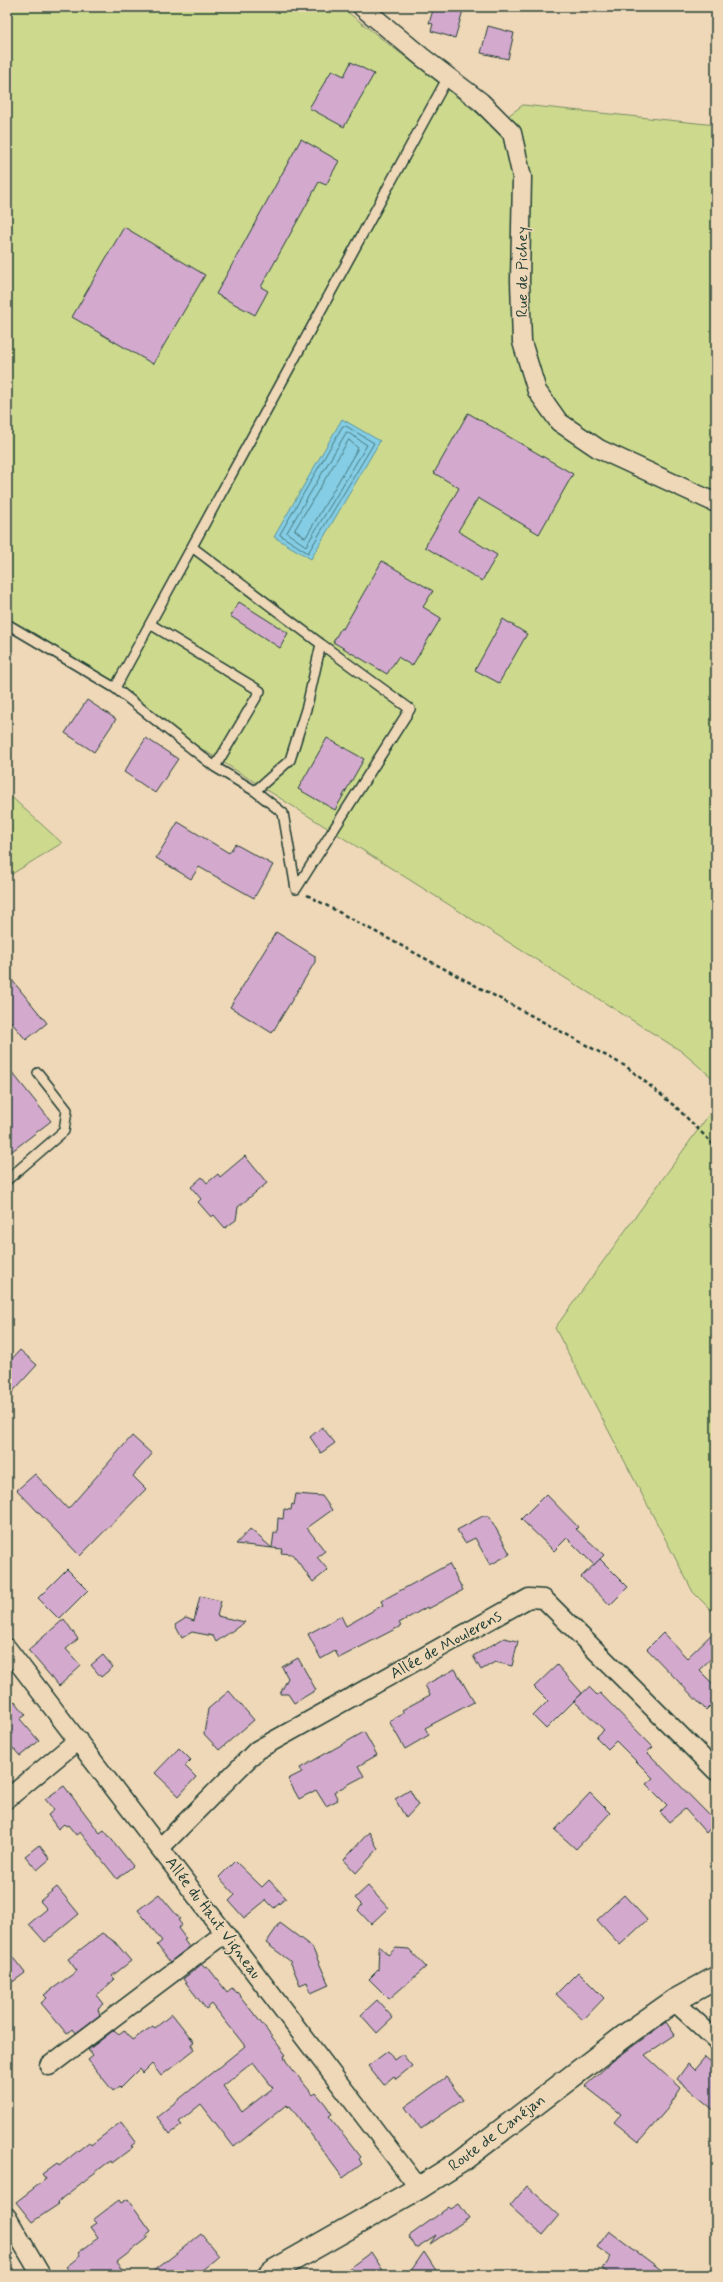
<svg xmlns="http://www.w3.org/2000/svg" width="723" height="2282" font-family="Mynerve,sans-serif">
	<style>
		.green { fill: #cdda8e; stroke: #768c61 }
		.water { fill: #84cde5; stroke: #5c939e }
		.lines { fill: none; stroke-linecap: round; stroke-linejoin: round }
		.shore { stroke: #47777b; stroke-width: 1 }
		.building { fill: #d4a9ce; stroke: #1f3d34; fill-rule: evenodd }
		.service-casing { stroke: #1f3d34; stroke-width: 12 }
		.minor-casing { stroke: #1f3d34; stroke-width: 21 }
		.tertiary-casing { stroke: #1f3d34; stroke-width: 25 }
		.path { stroke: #1f3d34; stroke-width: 2.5; stroke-dasharray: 4 3; stroke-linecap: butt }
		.service { stroke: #efd8b7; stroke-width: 9 }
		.minor { stroke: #efd8b7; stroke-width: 18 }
		.tertiary { stroke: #efd8b7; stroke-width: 22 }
		.labels { text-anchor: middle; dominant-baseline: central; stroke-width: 3; stroke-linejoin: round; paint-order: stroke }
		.street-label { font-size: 16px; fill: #1f3d34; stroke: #efd8b7 }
	</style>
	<rect width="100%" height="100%" fill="#efd8b7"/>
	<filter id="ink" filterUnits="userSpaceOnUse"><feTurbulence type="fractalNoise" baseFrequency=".025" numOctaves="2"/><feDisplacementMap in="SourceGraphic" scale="8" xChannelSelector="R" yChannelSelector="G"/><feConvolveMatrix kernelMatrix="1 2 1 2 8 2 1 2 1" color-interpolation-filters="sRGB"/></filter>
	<g filter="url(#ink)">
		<path class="green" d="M 7,7 L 341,7 L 494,126 L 523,105 L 716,125 L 716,1081 L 681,1051 L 7,626 Z
			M 7,793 L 62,843 L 7,877 Z
			M 716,1105 L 716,1615 L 693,1592 L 555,1328 Z"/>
		<path class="water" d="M 342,419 L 380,441 L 311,559 L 274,537 Z"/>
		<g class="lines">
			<path class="shore" d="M 343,426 L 346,426 L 374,443 L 308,553 L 280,535 Z
				M 347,432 L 367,445 L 306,546 L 287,533 Z
				M 349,440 L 358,448 L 306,537 L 304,537 L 295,530 Z"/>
		</g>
		<path class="building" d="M 434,7 L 464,7 L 455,38 L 431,31 L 433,24 L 429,23 Z
			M 488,26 L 514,33 L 508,59 L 481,53 Z
			M 351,62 L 374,74 L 344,127 L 309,108 L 332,70 L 344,76 Z
			M 301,139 L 339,161 L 326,185 L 319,182 L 261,287 L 268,291 L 255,315 L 216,294 Z
			M 124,227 L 205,275 L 153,364 L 72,317 Z
			M 468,413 L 573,474 L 539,534 L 478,498 L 458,531 L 497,555 L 482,581 L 425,547 L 459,488 L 434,473 Z
			M 382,561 L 433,591 L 423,607 L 441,618 L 412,666 L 398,657 L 387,674 L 333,642 L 341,628 L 343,629 Z
			M 239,602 L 288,633 L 280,648 L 230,616 Z
			M 503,619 L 527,634 L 499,683 L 475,670 Z
			M 87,700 L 116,719 L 94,752 L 65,733 Z
			M 146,738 L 178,759 L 155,793 L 124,772 Z
			M 327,738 L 364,759 L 335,810 L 298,789 Z
			M 178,822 L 229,853 L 235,844 L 273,865 L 254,898 L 199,867 L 191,879 L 156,858 Z
			M 276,932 L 315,956 L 315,962 L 272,1033 L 230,1007 Z
			M 7,974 L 47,1023 L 26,1040 L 7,1017 Z
			M 7,1066 L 51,1121 L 7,1155 Z
			M 245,1156 L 267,1183 L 238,1207 L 236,1220 L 225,1228 L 214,1215 L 211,1217 L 198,1202 L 201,1199 L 191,1187 L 202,1177 L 207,1183 L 218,1174 L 220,1177 Z
			M 20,1350 L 37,1365 L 7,1398 L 7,1364 Z
			M 322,1427 L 335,1443 L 321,1453 L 310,1437 Z
			M 132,1436 L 152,1454 L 133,1476 L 146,1489 L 80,1556 L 17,1490 L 35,1474 L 68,1509 Z
			M 296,1494 L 322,1496 L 332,1510 L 307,1528 L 325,1551 L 317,1557 L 328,1570 L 313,1582 L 292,1554 L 281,1553 L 282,1549 L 236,1544 L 250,1529 L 272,1548 L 274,1533 L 277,1533 L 278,1518 L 283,1519 L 284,1509 L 291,1510 L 292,1504 L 294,1505 Z
			M 546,1494 L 578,1527 L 576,1529 L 604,1555 L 594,1565 L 567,1538 L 554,1551 L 521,1519 Z
			M 483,1516 L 489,1516 L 510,1554 L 490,1565 L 475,1538 L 465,1543 L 457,1530 Z
			M 600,1559 L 628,1587 L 610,1605 L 581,1577 Z
			M 449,1564 L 463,1590 L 428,1609 L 427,1607 L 399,1623 L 401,1626 L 339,1658 L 335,1651 L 321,1659 L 308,1634 L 341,1616 L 346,1626 L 383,1605 L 381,1601 Z
			M 67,1569 L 88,1590 L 59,1619 L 38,1598 Z
			M 200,1596 L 221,1601 L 217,1616 L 245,1622 L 216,1642 L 213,1636 L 192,1632 L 182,1638 L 175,1625 L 186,1618 L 194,1621 Z
			M 64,1619 L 78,1639 L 66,1649 L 81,1666 L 59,1686 L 28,1650 Z
			M 716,1630 L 716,1654 L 699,1670 L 716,1687 L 716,1700 L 706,1710 L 647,1649 L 663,1633 L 687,1658 Z
			M 504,1638 L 518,1641 L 512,1666 L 495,1662 L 481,1670 L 473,1656 Z
			M 103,1655 L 113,1667 L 101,1677 L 91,1665 Z
			M 298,1658 L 316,1690 L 294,1703 L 288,1694 L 280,1694 L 288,1678 L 282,1667 Z
			M 557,1665 L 582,1693 L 546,1729 L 533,1716 L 548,1701 L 534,1687 Z
			M 455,1669 L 474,1702 L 425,1728 L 429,1735 L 405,1749 L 389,1721 L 404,1713 L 402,1710 L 430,1695 L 425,1685 Z
			M 589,1687 L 597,1695 L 600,1693 L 653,1747 L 647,1752 L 716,1822 L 706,1833 L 685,1809 L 669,1822 L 660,1812 L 667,1805 L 646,1784 L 653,1778 L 616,1741 L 608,1749 L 596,1737 L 604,1730 L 574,1701 Z
			M 229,1691 L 254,1720 L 219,1750 L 204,1734 L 208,1709 Z
			M 15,1701 L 26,1715 L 20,1719 L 39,1741 L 20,1756 L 13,1748 L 7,1753 L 7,1702 L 10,1705 Z
			M 364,1732 L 377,1755 L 358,1766 L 364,1776 L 334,1792 L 338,1800 L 326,1806 L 316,1790 L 299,1799 L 288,1779 L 302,1772 L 300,1768 Z
			M 179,1748 L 191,1760 L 185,1766 L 196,1777 L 179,1796 L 155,1773 Z
			M 64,1786 L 100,1833 L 104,1830 L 133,1866 L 117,1879 L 80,1832 L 76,1835 L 68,1825 L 66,1826 L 64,1824 L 58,1829 L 48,1815 L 54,1810 L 45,1799 Z
			M 410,1790 L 418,1805 L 406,1818 L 395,1799 Z
			M 590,1793 L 610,1813 L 576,1849 L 555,1830 Z
			M 369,1832 L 378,1849 L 356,1873 L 344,1860 Z
			M 39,1845 L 50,1859 L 37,1870 L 25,1856 Z
			M 235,1861 L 262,1887 L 269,1880 L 286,1898 L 274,1908 L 266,1900 L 244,1918 L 229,1901 L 235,1895 L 219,1877 Z
			M 368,1886 L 388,1908 L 371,1924 L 358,1910 L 362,1905 L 355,1898 Z
			M 57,1887 L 79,1914 L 45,1942 L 29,1924 L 47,1909 L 40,1901 Z
			M 159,1894 L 180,1919 L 178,1920 L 182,1925 L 178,1928 L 186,1939 L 184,1940 L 189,1947 L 170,1962 L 157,1945 L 162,1941 L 138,1910 Z
			M 624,1895 L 647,1920 L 620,1945 L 597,1920 Z
			M 280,1923 L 312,1947 L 329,1985 L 311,1993 L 307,1982 L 300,1985 L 290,1961 L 266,1943 Z
			M 102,1933 L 115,1942 L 131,1961 L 112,1976 L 115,1979 L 97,1995 L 104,2004 L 98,2009 L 100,2015 L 76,2033 L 73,2029 L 67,2034 L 41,2003 L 47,1998 L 44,1995 L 77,1971 L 68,1959 Z
			M 379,1945 L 388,1955 L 396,1948 L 409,1949 L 426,1967 L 389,1999 L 369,1979 L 378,1970 Z
			M 7,1950 L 25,1973 L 7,1986 Z
			M 202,1964 L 205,1967 L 207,1966 L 227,1992 L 232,1988 L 236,1993 L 237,1992 L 286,2055 L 284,2056 L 286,2061 L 301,2080 L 313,2095 L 316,2093 L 326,2105 L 332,2114 L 329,2116 L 361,2157 L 359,2159 L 362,2164 L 343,2178 L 290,2106 L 288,2107 L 286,2105 L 234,2147 L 201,2104 L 179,2122 L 182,2125 L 170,2134 L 157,2117 L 245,2046 L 212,2004 L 206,2009 L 183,1979 ZM 253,2062 L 273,2088 L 242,2112 L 223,2086 Z
			M 578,1972 L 604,1998 L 583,2020 L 556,1994 Z
			M 377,2000 L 393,2018 L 377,2033 L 361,2015 Z
			M 172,2014 L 194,2042 L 191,2044 L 195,2049 L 161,2076 L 152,2064 L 143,2073 L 140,2069 L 121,2088 L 119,2086 L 113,2091 L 88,2060 L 93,2056 L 88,2050 L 114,2030 L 119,2034 L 124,2030 L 132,2040 L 153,2026 L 155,2028 Z
			M 666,2022 L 675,2035 L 645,2055 L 681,2088 L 668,2108 L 639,2142 L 614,2122 L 621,2114 L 585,2086 L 614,2060 Z
			M 388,2051 L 394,2060 L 402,2054 L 412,2066 L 396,2079 L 394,2076 L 383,2085 L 368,2066 Z
			M 705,2057 L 716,2066 L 716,2112 L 677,2079 L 688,2064 L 694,2070 Z
			M 446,2077 L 463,2100 L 421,2129 L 405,2107 Z
			M 121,2122 L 136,2142 L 131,2146 L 133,2147 L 112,2163 L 111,2161 L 106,2164 L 61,2199 L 58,2203 L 59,2204 L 32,2222 L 16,2202 L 46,2179 L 42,2174 L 57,2163 L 59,2166 L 89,2142 L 91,2145 Z
			M 527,2186 L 559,2215 L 542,2235 L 510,2206 Z
			M 128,2199 L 151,2231 L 146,2235 L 148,2238 L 117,2262 L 127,2275 L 73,2275 L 66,2267 L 80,2256 L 78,2253 L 98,2238 L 90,2227 L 96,2223 L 93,2220 L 119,2200 L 121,2203 Z
			M 459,2204 L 469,2218 L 430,2244 L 436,2235 L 416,2248 L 409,2236 L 449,2207 L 451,2209 Z
			M 609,2231 L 668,2275 L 611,2275 L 603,2269 L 611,2257 L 597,2247 Z
			M 201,2234 L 219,2256 L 206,2267 L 195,2275 L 149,2275 Z
			M 371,2252 L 386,2275 L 340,2275 Z
			M 424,2252 L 439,2275 L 408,2275 Z"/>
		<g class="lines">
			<defs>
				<path id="service" d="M 192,547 L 321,644 L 307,706 L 290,760 L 255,791 L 215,767
					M 7,624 L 115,688
					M 150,624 L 260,691 L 215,767 L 115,688 L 448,77
					M 255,791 L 283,813 L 296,889
					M 296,889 L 410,709 L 321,644
					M 7,1180 L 64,1131 L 67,1110 L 38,1073"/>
				<path id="minor" d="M 362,7 L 422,57 L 481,102 L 512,133 L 522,177 L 520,281 L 522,342 L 537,391 L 559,422 L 599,449 L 716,503
					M 7,1648 L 419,2188
					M 7,1799 L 78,1740
					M 160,1848 L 257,1750 L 529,1598 L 544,1599 L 716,1771
					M 674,2001 L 716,2040
					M 49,2066 L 225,1933
					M 7,2217 L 41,2275"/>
				<path id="tertiary" d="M 269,2275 L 275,2270 L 419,2188 L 460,2162 L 630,2032 L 674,2001 L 716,1978"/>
			</defs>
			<use href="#service" class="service-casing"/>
			<use href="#minor" class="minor-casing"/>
			<use href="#tertiary" class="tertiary-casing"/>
			<path class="path" d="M 307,895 L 627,1067 L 677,1108 L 716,1147"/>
			<use href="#service" class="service"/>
			<use href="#minor" class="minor"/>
			<use href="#tertiary" class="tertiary"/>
		</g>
	</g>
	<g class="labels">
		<g class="street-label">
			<text transform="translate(522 272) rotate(-90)">Rue de Pichey</text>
			<text transform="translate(446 1645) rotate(-29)">Allée de Moulerens</text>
			<text transform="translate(213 1918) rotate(53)">Allée du Haut Vigneau</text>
			<text transform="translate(497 2133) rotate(-37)">Route de Canéjan</text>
		</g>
	</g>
	<rect width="723" height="2282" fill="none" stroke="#efd8b7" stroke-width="24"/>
	<rect x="12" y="12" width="699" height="2258" fill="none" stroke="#1f3d34" stroke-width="1.5" filter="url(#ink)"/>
</svg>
